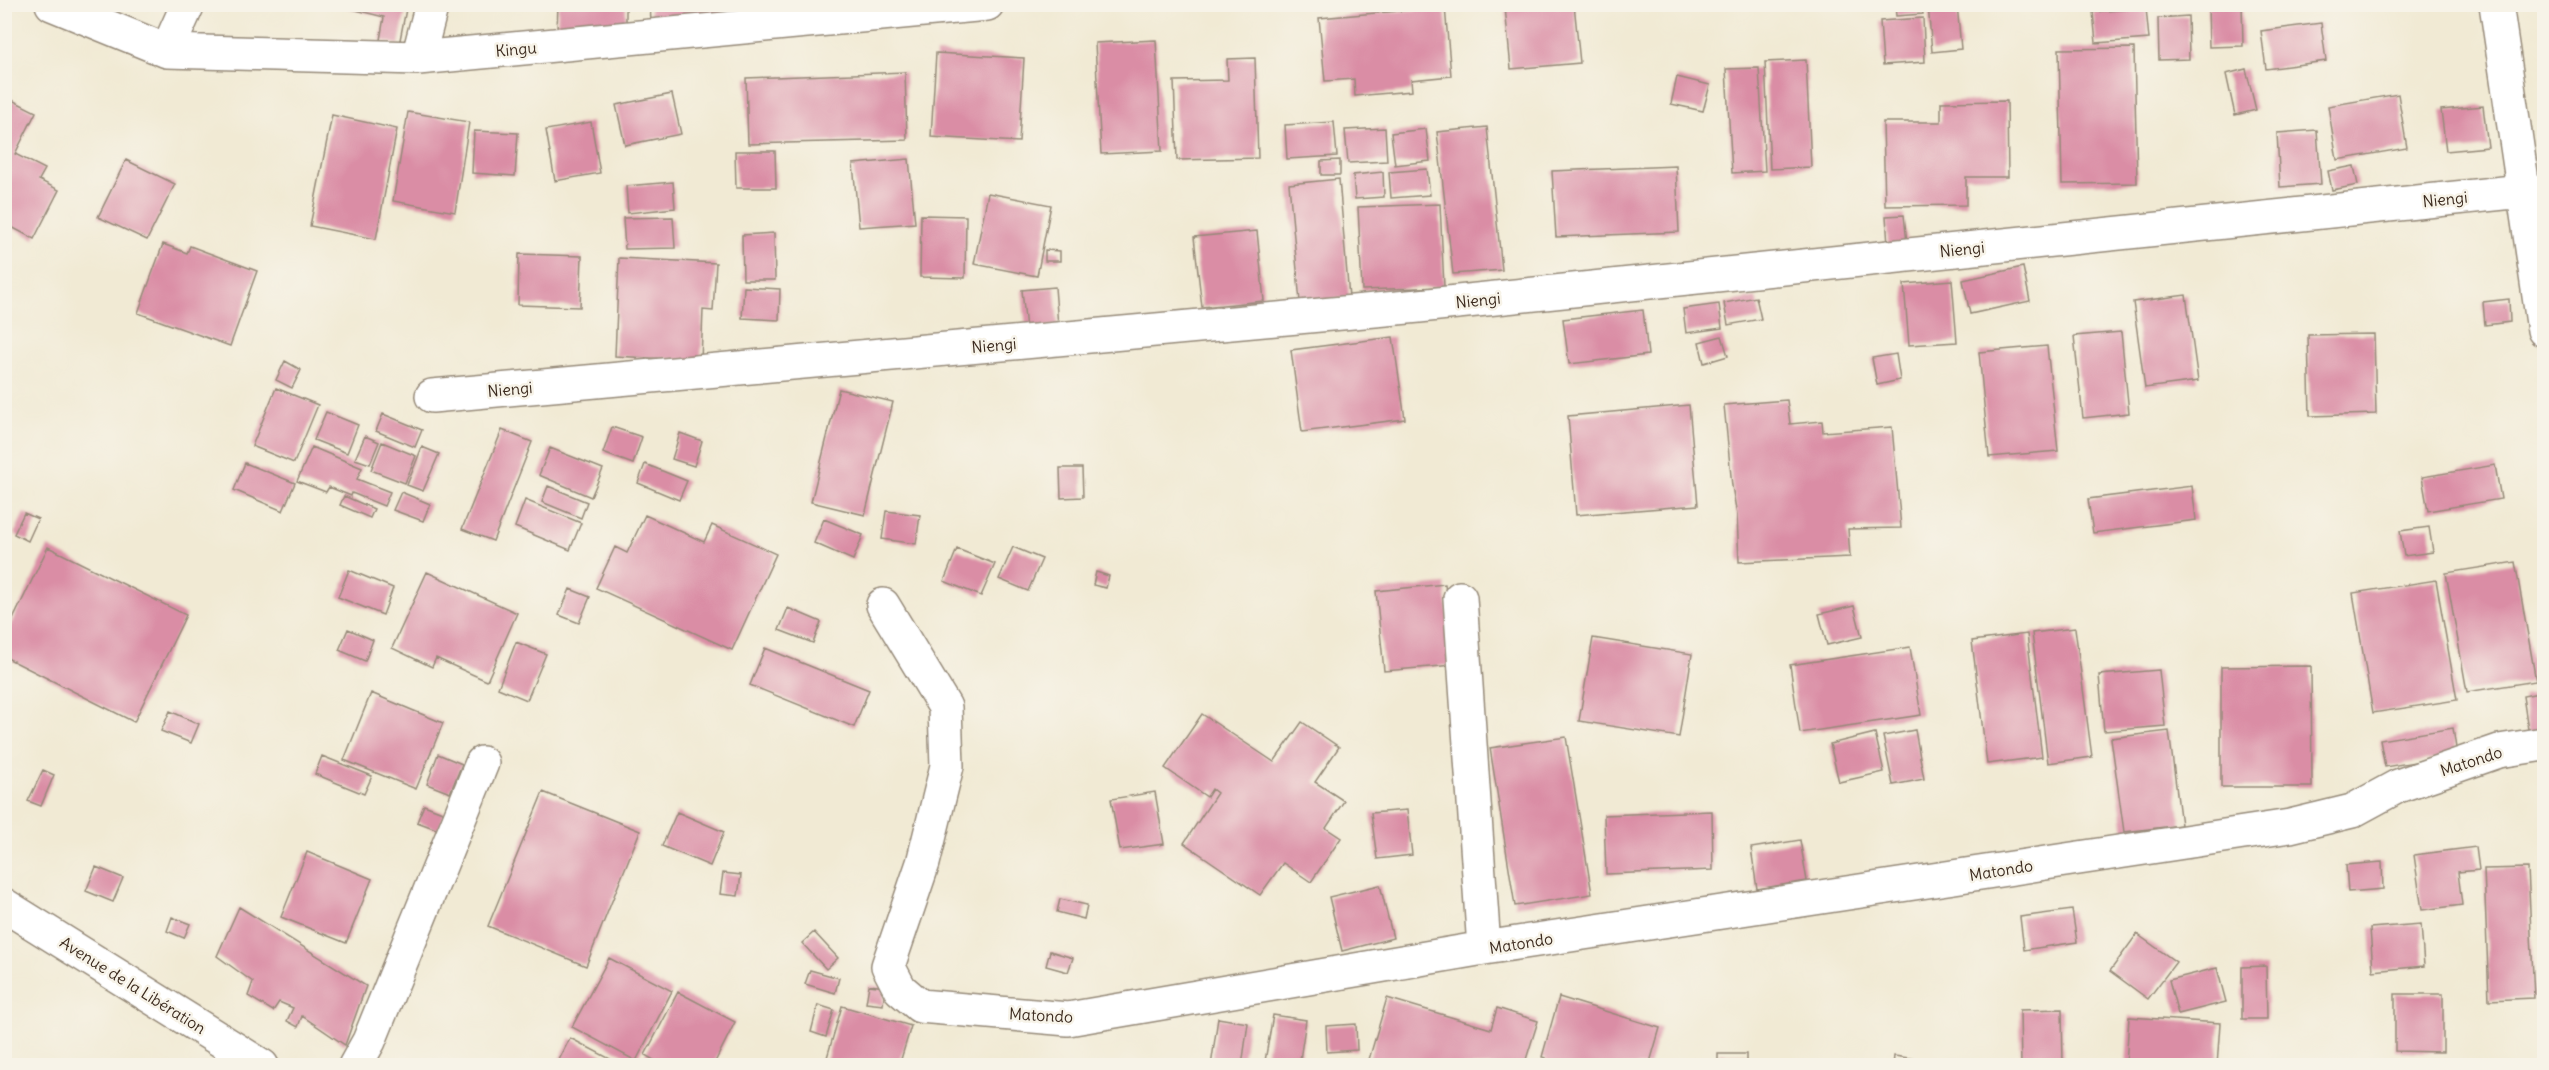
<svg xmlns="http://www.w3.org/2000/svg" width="2549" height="1070" font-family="Delius,sans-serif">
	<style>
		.building { fill: #da8da5 }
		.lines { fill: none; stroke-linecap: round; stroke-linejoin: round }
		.minor-casing { stroke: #968a79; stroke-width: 36 }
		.trunk-casing { stroke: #968a79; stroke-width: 36 }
		.minor { stroke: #fff; stroke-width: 33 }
		.trunk { stroke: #fff; stroke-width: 33 }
		.labels { text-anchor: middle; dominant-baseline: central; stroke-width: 5; stroke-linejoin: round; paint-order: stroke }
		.street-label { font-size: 16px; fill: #3b2a1e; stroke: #f7f3e8 }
	</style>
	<rect width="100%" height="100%" fill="#f7f3e8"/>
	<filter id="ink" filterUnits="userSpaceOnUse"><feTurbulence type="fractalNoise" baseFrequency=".0167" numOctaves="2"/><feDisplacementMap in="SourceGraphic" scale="12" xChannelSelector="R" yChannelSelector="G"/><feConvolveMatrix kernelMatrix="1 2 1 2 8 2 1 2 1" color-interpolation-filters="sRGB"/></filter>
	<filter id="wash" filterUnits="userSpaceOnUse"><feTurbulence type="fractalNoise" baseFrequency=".008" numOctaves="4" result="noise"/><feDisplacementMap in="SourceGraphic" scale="24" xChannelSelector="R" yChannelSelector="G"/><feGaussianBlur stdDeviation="1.35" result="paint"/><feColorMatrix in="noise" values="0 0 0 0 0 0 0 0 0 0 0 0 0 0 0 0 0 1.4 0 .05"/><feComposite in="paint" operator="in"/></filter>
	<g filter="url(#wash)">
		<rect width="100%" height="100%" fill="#f1ead4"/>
		<g id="blocks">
			<path class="building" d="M 332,4 L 407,4 L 399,45 L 380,40 L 384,17 Z
				M 558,4 L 626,4 L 626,31 L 557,30 Z
				M 650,4 L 725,4 L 726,20 L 651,22 Z
				M 1541,4 L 1574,4 L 1580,63 L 1511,69 L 1505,7 Z
				M 1895,4 L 1922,4 L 1923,14 L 1896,16 Z
				M 1928,4 L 1957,4 L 1961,49 L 1932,52 Z
				M 2208,4 L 2242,4 L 2243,46 L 2209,47 Z
				M 2302,4 L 2351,4 L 2351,6 L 2303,10 Z
				M 732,5 L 809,5 L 733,17 Z
				M 1445,7 L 1451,76 L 1411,80 L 1412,91 L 1355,96 L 1354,79 L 1325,81 L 1319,18 Z
				M 2146,8 L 2149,39 L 2096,43 L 2093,12 Z
				M 2188,16 L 2189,59 L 2159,60 L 2158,18 Z
				M 1923,18 L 1925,62 L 1883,65 L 1880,21 Z
				M 2321,23 L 2326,61 L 2266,69 L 2261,31 Z
				M 1156,40 L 1162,151 L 1101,154 L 1095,43 Z
				M 2134,48 L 2137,183 L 2062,184 L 2059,49 Z
				M 936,53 L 1024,58 L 1019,142 L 931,137 Z
				M 1255,58 L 1258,158 L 1177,160 L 1174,81 L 1228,80 L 1227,59 Z
				M 1806,60 L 1811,167 L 1770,169 L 1765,62 Z
				M 1759,68 L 1765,171 L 1732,173 L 1726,69 Z
				M 2246,69 L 2256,110 L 2235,115 L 2226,74 Z
				M 905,72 L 907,140 L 748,144 L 746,78 Z
				M 1677,77 L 1710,85 L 1703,111 L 1671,104 Z
				M 672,94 L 681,134 L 625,145 L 616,105 Z
				M 2398,94 L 2407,148 L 2337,160 L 2328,106 Z
				M 4,96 L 36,112 L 15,154 L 45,169 L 39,180 L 59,190 L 34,239 L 4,223 Z
				M 2007,101 L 2008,177 L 1966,177 L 1966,205 L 1885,206 L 1883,122 L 1941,122 L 1941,102 Z
				M 2483,106 L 2488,147 L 2446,151 L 2441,110 Z
				M 408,112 L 469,122 L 455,212 L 393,201 Z
				M 332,115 L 397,129 L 376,239 L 310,226 Z
				M 591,122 L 600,173 L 555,181 L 546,130 Z
				M 1334,122 L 1337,156 L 1287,159 L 1285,125 Z
				M 1487,127 L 1502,270 L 1453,274 L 1437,132 Z
				M 1385,128 L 1387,161 L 1348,163 L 1345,130 Z
				M 1426,129 L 1430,161 L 1395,165 L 1391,133 Z
				M 2317,130 L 2321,184 L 2280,187 L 2277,133 Z
				M 474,131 L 518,133 L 515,176 L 472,173 Z
				M 735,151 L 775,151 L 776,188 L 736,188 Z
				M 909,159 L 915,223 L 859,227 L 853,164 Z
				M 126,160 L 175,184 L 147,240 L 98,217 Z
				M 1340,160 L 1340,175 L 1321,175 L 1321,161 Z
				M 1676,166 L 1679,232 L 1556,237 L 1552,171 Z
				M 2354,166 L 2358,185 L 2332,190 L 2328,171 Z
				M 1427,169 L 1430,195 L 1391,198 L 1389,172 Z
				M 1383,172 L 1384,197 L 1355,199 L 1353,175 Z
				M 1339,179 L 1349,298 L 1300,302 L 1289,184 Z
				M 673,182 L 675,208 L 628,213 L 626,186 Z
				M 988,193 L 1051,205 L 1037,276 L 974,264 Z
				M 1440,204 L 1444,287 L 1362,290 L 1358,207 Z
				M 921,215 L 966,216 L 965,278 L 920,277 Z
				M 1904,215 L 1907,243 L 1888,245 L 1886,216 Z
				M 673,217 L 675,248 L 625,249 L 623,218 Z
				M 1257,231 L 1264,301 L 1202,307 L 1194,237 Z
				M 774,233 L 775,280 L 743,280 L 742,235 Z
				M 163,244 L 187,253 L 190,246 L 257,271 L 230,346 L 138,313 Z
				M 1045,250 L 1060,251 L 1060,261 L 1045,261 Z
				M 519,254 L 582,256 L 580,307 L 518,305 Z
				M 619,258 L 716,263 L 713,311 L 703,310 L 701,361 L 615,356 Z
				M 2023,267 L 2030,301 L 1970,314 L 1963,280 Z
				M 1952,280 L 1957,342 L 1909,345 L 1904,284 Z
				M 744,287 L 780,289 L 779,320 L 742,318 Z
				M 1055,287 L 1058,326 L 1026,329 L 1022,290 Z
				M 2186,295 L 2198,381 L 2145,388 L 2133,302 Z
				M 1756,297 L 1761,319 L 1728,325 L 1724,303 Z
				M 2509,299 L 2510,322 L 2485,325 L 2483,302 Z
				M 1719,304 L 1722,328 L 1686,333 L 1683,309 Z
				M 1643,310 L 1648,355 L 1569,364 L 1563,319 Z
				M 2121,332 L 2129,413 L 2083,418 L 2074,336 Z
				M 2374,334 L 2376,414 L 2310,416 L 2308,335 Z
				M 1722,336 L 1728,356 L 1704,363 L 1699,342 Z
				M 1393,337 L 1405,419 L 1302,432 L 1291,350 Z
				M 2047,346 L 2058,451 L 1989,457 L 1979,352 Z
				M 1896,354 L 1900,380 L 1877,385 L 1872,358 Z
				M 285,361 L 301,370 L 292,388 L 276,380 Z
				M 276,388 L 318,405 L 294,463 L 252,446 Z
				M 839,389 L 893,402 L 865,515 L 811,502 Z
				M 1787,400 L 1790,424 L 1822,421 L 1823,432 L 1892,427 L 1901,528 L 1848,529 L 1850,557 L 1739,562 L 1737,515 L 1732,486 L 1724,405 Z
				M 1689,405 L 1698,505 L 1576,515 L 1568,416 Z
				M 326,412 L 358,425 L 347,453 L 314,440 Z
				M 383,414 L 422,430 L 415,447 L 376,431 Z
				M 612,427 L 642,437 L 633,464 L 603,453 Z
				M 502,430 L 532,442 L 493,541 L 462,529 Z
				M 680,433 L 702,441 L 694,466 L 672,459 Z
				M 365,436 L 379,442 L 370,464 L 355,459 Z
				M 382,442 L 416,456 L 405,483 L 371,470 Z
				M 312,447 L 362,468 L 357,479 L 390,492 L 384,506 L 352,493 L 351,496 L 329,487 L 326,492 L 297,481 Z
				M 422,447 L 439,454 L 423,491 L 407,485 Z
				M 550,448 L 603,469 L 591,497 L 539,475 Z
				M 245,463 L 295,483 L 283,511 L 234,490 Z
				M 645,464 L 687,481 L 679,500 L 638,483 Z
				M 2495,465 L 2501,499 L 2428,511 L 2422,477 Z
				M 1060,468 L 1082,468 L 1083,497 L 1061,498 Z
				M 548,486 L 587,502 L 581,518 L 542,502 Z
				M 2192,486 L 2196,520 L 2093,533 L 2088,499 Z
				M 401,492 L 430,504 L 423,521 L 393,510 Z
				M 344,496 L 374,509 L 370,518 L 340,505 Z
				M 525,500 L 581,523 L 570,550 L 515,527 Z
				M 886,511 L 920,515 L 916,544 L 882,539 Z
				M 24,513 L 38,519 L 28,541 L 14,534 Z
				M 645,515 L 704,542 L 712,525 L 776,554 L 732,650 L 596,588 L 615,547 L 627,553 Z
				M 824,519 L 863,535 L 853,560 L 814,543 Z
				M 2429,527 L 2433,552 L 2404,556 L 2400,531 Z
				M 48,547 L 186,615 L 134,722 L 5,657 L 5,636 Z
				M 1013,547 L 1042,559 L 1028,591 L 999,579 Z
				M 957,549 L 995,564 L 981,596 L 944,581 Z
				M 2515,562 L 2536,681 L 2467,692 L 2446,573 Z
				M 349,570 L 393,588 L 383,615 L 338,597 Z
				M 427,572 L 517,613 L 487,681 L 436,658 L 432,667 L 392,648 Z
				M 1096,572 L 1109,576 L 1106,588 L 1093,585 Z
				M 2436,580 L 2457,700 L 2373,713 L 2353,593 Z
				M 1445,584 L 1453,665 L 1384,671 L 1376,591 Z
				M 570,589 L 590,597 L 579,623 L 559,615 Z
				M 1854,606 L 1862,637 L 1827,645 L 1819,614 Z
				M 788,608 L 821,622 L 813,643 L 779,630 Z
				M 2075,628 L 2092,757 L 2048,763 L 2032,633 Z
				M 348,629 L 373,640 L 365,661 L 339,650 Z
				M 2027,634 L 2042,757 L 1987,764 L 1972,641 Z
				M 1593,638 L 1692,654 L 1679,737 L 1579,721 Z
				M 516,642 L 546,654 L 527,700 L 498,688 Z
				M 1910,647 L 1921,715 L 1800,733 L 1790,665 Z
				M 765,648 L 869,690 L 854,727 L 750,685 Z
				M 2311,666 L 2312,787 L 2221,787 L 2221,667 Z
				M 2159,670 L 2165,726 L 2104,731 L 2099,675 Z
				M 2544,692 L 2544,733 L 2529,736 L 2523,696 Z
				M 371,693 L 443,723 L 416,789 L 344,760 Z
				M 170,711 L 199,724 L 191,743 L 161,731 Z
				M 1202,714 L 1274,762 L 1302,722 L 1339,747 L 1315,782 L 1344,801 L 1326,828 L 1341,838 L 1311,882 L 1283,863 L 1260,895 L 1184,843 L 1217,793 L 1212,789 L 1207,797 L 1165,768 Z
				M 2453,728 L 2457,755 L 2385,767 L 2380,740 Z
				M 1915,730 L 1924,779 L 1893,785 L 1883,736 Z
				M 2169,731 L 2181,825 L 2124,832 L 2111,738 Z
				M 1875,733 L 1884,772 L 1839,782 L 1830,744 Z
				M 1566,737 L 1592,894 L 1515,906 L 1490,748 Z
				M 438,754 L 462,764 L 450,793 L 427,784 Z
				M 322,756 L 372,776 L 364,794 L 315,774 Z
				M 43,770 L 54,775 L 41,806 L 28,801 Z
				M 543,792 L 640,831 L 586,966 L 488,926 Z
				M 1155,792 L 1164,844 L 1120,850 L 1111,799 Z
				M 424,805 L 445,813 L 439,830 L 417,822 Z
				M 1407,810 L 1412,855 L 1377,859 L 1371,813 Z
				M 1712,811 L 1713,870 L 1606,874 L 1604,815 Z
				M 677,812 L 724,832 L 710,866 L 662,846 Z
				M 1800,840 L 1807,881 L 1757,889 L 1751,848 Z
				M 2476,847 L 2479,870 L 2458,872 L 2462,905 L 2422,910 L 2414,855 Z
				M 307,852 L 372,879 L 346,943 L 281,917 Z
				M 2382,862 L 2383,889 L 2348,892 L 2346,865 Z
				M 96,867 L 123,878 L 113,902 L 86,891 Z
				M 2528,868 L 2534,998 L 2489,1000 L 2484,869 Z
				M 723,873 L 741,875 L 738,896 L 720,894 Z
				M 1380,885 L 1393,938 L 1342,951 L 1329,897 Z
				M 1060,899 L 1087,905 L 1084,919 L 1057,912 Z
				M 239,907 L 366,986 L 345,1045 L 302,1016 L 298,1027 L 287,1021 L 293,1008 L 279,1002 L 273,1011 L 248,996 L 253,982 L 217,956 Z
				M 2072,910 L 2077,942 L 2024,950 L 2020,917 Z
				M 172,917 L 190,924 L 184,938 L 167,931 Z
				M 2421,924 L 2424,966 L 2373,971 L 2370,928 Z
				M 814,932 L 838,958 L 826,969 L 802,943 Z
				M 2137,934 L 2176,962 L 2148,999 L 2110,971 Z
				M 1050,951 L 1073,958 L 1068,972 L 1046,966 Z
				M 609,958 L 672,991 L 636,1061 L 572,1027 Z
				M 2266,966 L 2267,1019 L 2242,1019 L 2242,967 Z
				M 2217,968 L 2226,1002 L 2178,1014 L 2169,980 Z
				M 810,970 L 839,978 L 835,993 L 805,984 Z
				M 869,985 L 885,987 L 883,1005 L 866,1003 Z
				M 678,992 L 735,1022 L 713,1066 L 664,1066 L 645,1055 Z
				M 2395,994 L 2443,994 L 2443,1052 L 2395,1051 Z
				M 1559,997 L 1660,1028 L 1649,1066 L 1543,1066 L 1546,1058 L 1542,1057 Z
				M 1387,998 L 1491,1029 L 1497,1008 L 1538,1021 L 1524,1066 L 1375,1066 L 1368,1063 Z
				M 818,1005 L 834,1010 L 826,1037 L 811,1032 Z
				M 842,1006 L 911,1026 L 899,1066 L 842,1066 L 826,1061 Z
				M 2062,1009 L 2063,1066 L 2021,1066 L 2020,1010 Z
				M 1273,1015 L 1306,1020 L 1299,1066 L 1265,1061 Z
				M 2129,1017 L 2220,1023 L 2217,1066 L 2126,1066 Z
				M 1218,1018 L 1248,1023 L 1242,1066 L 1211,1066 Z
				M 1356,1024 L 1357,1050 L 1327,1052 L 1326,1026 Z
				M 570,1038 L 618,1063 L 617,1066 L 556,1066 Z
				M 1718,1054 L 1746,1054 L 1746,1066 L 1718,1066 Z
				M 1894,1056 L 1923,1060 L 1922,1066 L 1893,1066 Z"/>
		</g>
	</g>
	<g filter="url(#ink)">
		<use href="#blocks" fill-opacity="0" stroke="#968a79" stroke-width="1.5"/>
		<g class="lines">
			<defs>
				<path id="minor" d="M 52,4 L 167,51 L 418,58 L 987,4
					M 2496,4 L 2544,330
					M 167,51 L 188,4
					M 418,58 L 432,4
					M 432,396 L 1419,306 L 2523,191
					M 1460,598 L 1484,948
					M 883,605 L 945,707 L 947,766 L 923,863 L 888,966 L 900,989 L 920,1006 L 1068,1019 L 1484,948 L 2290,826 L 2352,811 L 2398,786 L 2499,751 L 2544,744
					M 355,1066 L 369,1041 L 482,763"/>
				<path id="trunk" d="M 4,905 L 262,1066"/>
			</defs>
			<use href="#minor" class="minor-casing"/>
			<use href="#trunk" class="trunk-casing"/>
			<use href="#minor" class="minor"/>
			<use href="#trunk" class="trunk"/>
		</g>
	</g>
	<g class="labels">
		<g class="street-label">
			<text transform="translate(516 49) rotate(-5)">Kingu</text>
			<text transform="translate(2445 199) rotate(-6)">Niengi</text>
			<text transform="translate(1962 249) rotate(-6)">Niengi</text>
			<text transform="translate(1478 300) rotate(-6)">Niengi</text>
			<text transform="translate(994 345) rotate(-5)">Niengi</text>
			<text transform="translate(510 389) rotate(-5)">Niengi</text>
			<text transform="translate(2471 761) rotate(-18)">Matondo</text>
			<text transform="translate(2001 870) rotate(-9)">Matondo</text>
			<text transform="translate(1521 943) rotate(-9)">Matondo</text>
			<text transform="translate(133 985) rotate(32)">Avenue de la Libération</text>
			<text transform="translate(1041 1015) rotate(3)">Matondo</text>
		</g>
	</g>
	<rect width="2549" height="1070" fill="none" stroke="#f7f3e8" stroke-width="24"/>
</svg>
